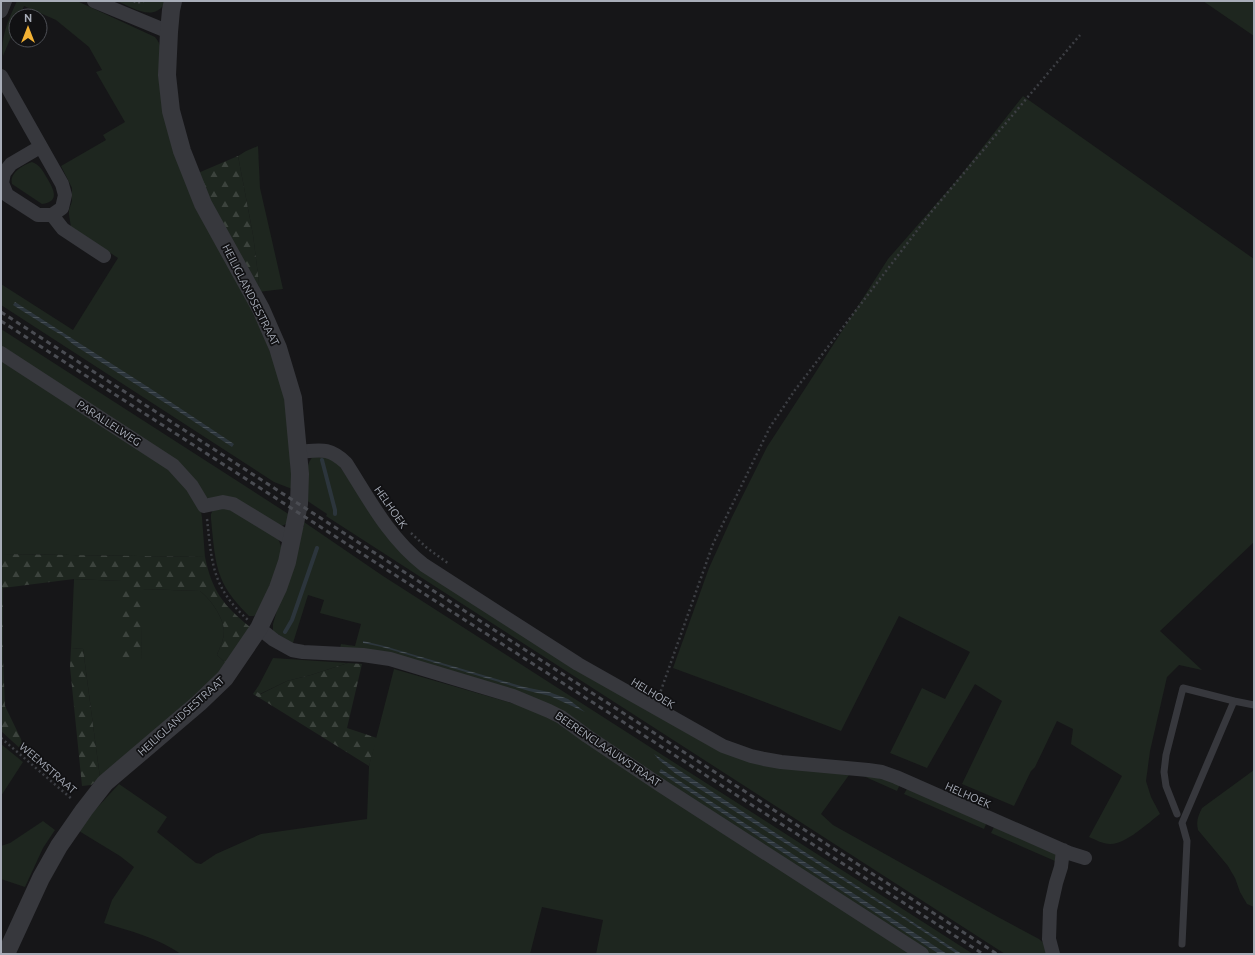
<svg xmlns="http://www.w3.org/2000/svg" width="1255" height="955" font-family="Ubuntu,sans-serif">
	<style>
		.green { fill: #1e261f }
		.forest { fill: url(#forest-firs) }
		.water { fill: url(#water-rules) }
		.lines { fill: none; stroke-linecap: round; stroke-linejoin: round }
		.stream { stroke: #2c353c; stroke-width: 4 }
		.path { stroke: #3d3f44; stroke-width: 2.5; stroke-dasharray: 2 3; stroke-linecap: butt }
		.service { stroke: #37383d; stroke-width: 7 }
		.minor { stroke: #37383d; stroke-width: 14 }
		.tertiary { stroke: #37383d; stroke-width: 18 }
		.rail { stroke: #4a4c52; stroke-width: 3; stroke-dasharray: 5 4; stroke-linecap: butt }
		.labels { text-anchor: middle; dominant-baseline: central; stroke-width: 3.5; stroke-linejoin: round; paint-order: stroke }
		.street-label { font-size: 11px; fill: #a8adb8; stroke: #111113 }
	</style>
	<defs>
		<pattern id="forest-firs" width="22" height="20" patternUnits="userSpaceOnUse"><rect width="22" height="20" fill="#1e261f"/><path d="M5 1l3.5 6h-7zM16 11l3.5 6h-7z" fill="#3c433d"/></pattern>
		<pattern id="water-rules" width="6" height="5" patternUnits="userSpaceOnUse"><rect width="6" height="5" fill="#2c353c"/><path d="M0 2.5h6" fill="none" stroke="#485056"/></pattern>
	</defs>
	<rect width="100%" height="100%" fill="#161618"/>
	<path class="green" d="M 17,1 L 77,1 L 155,37 C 165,48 162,67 162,82 L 282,382 L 288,419 L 292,489 L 274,482 L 1,305 L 1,284 L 73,330 L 118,258 L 71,227 L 69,215 L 69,210 L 72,201 L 72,188 L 61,166 L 106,140 L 103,135 L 125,122 L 96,72 L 102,70 L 89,47 L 56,20 L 24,6 L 20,16 L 16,16 L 16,25 L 3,56 C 0,38 9,18 17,1 Z
		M 117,1 L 166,1 C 155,23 133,8 117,1 Z
		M 1203,1 L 1254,1 L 1254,36 Z
		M 1023,96 L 1254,259 L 1254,542 L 1160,631 L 1202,670 L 1179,665 L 1167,677 L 1150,751 L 1146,781 L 1151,797 L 1160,814 C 1148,823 1125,845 1110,844 C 1103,844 1096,840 1089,837 L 1122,776 L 1071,744 L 1073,729 L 1057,721 L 1035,767 L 1031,771 L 1014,806 L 962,784 L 1002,701 L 975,684 L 927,768 L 890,753 L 922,688 L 945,699 L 970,652 L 899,616 L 841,731 L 741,693 L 673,668 L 709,568 L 732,517 L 767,447 L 810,381 L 888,259 L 957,180 Z
		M 258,146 L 260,188 L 283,289 L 258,292 L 259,283 L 253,235 L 238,156 L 246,151 Z
		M 32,162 C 40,165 43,171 47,178 C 53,188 61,202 42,204 L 12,184 C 9,173 23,165 32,162 Z
		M 1,329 L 290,515 L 286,524 L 282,526 L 204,497 L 1,348 Z
		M 1,358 L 174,471 L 200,507 L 202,517 L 205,557 L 1,554 Z
		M 320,455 L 337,462 L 386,536 L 710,744 L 860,773 L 900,784 L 897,791 L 861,775 L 849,775 L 821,814 L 833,825 L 998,917 L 1039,939 L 1048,947 L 1049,954 L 1005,954 L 326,516 L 327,514 L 306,500 C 306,491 305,466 311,459 C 313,456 317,456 320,455 Z
		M 227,507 L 278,538 L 282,549 L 280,563 L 257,614 L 254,616 L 249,616 C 238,605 227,593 221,578 C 214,561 213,538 211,519 L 211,514 L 213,510 Z
		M 304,522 L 383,576 L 973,954 L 930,954 L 780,858 L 563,713 L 340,648 L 341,644 L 355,646 L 361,624 L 320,613 L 324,600 L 308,595 L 293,643 L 273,632 L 273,624 L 301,527 L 304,527 Z
		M 74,579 L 122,581 L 141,660 L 142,589 L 200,591 C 210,598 224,618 224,631 C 224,640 220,647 217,655 L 227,664 L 200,693 L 100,778 L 83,649 L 71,648 Z
		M 273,658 L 348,663 L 311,675 L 287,681 L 260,694 L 255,691 L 259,685 Z
		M 394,669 L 546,713 L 915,954 L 596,954 L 603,920 L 542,907 L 530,954 L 181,954 C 158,938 130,931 104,923 L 112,900 L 134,867 L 120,856 L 79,831 L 94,811 L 119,784 L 167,817 L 157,832 L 196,863 L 201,864 L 216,854 L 261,834 L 367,819 L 369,766 Z
		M 1,744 L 23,762 L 1,796 Z
		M 1254,770 L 1254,907 L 1247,904 L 1240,892 L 1235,878 L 1228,866 L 1198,830 C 1196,821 1198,816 1202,808 Z
		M 908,787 L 987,822 L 984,829 L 904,794 Z
		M 43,821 L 55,830 L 43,848 L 25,887 L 1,879 L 1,846 L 10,843 Z
		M 995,825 L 1058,852 L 1055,861 L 991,833 Z"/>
	<path class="forest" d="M 238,156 L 253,235 L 259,283 L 258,292 L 204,189 L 198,173 Z
		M 1,554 L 205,557 C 212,591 223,605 250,627 L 227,664 L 217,655 C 220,647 224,640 224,631 C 224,618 210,598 200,591 L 143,589 L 141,660 L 120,661 L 122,581 L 74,579 L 3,588 L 3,658 L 5,706 L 21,739 L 23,751 L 1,731 Z
		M 71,648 L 83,649 L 100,778 L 91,785 L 82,786 L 70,667 Z
		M 348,663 L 362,664 L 347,728 L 377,738 L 369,766 L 253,694 L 255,691 L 261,694 L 287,681 L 311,675 Z"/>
	<path class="water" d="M 15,302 L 148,387 L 234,444 L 232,447 L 184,415 L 74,345 L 63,336 L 51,329 L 13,305 Z
		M 363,641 L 384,646 L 524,687 L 549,692 L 568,699 L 585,712 L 550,696 L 529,691 L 382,647 L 363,643 Z
		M 654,754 L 962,954 L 957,954 L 906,920 L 676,774 L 659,760 Z
		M 661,769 L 947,954 L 939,954 L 659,772 Z"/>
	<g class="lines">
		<path class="stream" d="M 322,460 L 335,510 L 335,514
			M 285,632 L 292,620 L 317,548"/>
		<path class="path" d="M 134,1 L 136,3 L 144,1
			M 207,519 C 212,564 212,587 248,620
			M 411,533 L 427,548 L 449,564
			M 659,696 L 713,544 L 770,427 L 795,390 L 932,211 L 1080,35
			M 1,738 L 73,800"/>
		<path class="service" d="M 1234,701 L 1254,705
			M 1177,814 L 1166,786 L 1164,772 L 1166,755 L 1183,688 L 1234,701 L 1182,823 L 1187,841 L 1182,944"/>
		<path class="minor" d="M 94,1 L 169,32
			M 1,11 L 5,1
			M 1,76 L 62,184 L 65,195 L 62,208 L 52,215 L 38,215 L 7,195 L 2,183 L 4,173 L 11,164 L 40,147
			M 52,215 L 63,229 L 104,256
			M 1,353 L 173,465 L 192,486 L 204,506 L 223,502 L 233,504 L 292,540
			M 299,452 C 321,450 329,447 346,463 C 369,499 389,538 424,565 L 578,664 L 723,746 L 751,756 L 764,759 L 781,762 L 868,770 L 882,772 L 896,777 L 1069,853 L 1085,858
			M 259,628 L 274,640 L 292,650 L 303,652 L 363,655 L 390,659 L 513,696 L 549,711 L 561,717 L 587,736 L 660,785 L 922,954
			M 1053,954 L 1049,939 L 1050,910 L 1056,883 L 1061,867 L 1063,850"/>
		<path class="tertiary" d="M 6,954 L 41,878 L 59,846 L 84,810 L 105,783 L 199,703 L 225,678 L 259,628 L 278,588 L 287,562 L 299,504 L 300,474 L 293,398 L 278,348 L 261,309 L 203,204 L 182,151 L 171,111 L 167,75 L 169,32 L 171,10 L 173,1"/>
		<path class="rail" d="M 1,312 L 997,954
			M 1,321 L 983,954"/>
	</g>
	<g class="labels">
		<g class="street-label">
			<text transform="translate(251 295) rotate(63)">HEILIGLANDSESTRAAT</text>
			<text transform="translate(109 423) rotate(33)">PARALLELWEG</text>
			<text transform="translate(391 507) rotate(55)">HELHOEK</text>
			<text transform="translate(653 693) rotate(31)">HELHOEK</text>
			<text transform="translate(181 716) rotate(-42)">HEILIGLANDSESTRAAT</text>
			<text transform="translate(608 749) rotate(34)">BEERENCLAAUWSTRAAT</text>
			<text transform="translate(48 768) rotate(41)">WEEMSTRAAT</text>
			<text transform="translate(968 795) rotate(24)">HELHOEK</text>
		</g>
	</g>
	<rect width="1255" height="955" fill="none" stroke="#a8adb8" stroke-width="4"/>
	<g transform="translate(28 28)"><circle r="19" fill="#111113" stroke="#4d4f55"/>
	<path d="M0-3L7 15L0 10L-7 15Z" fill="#f2b134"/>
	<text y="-6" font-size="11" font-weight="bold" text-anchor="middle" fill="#a8adb8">N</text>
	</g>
</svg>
